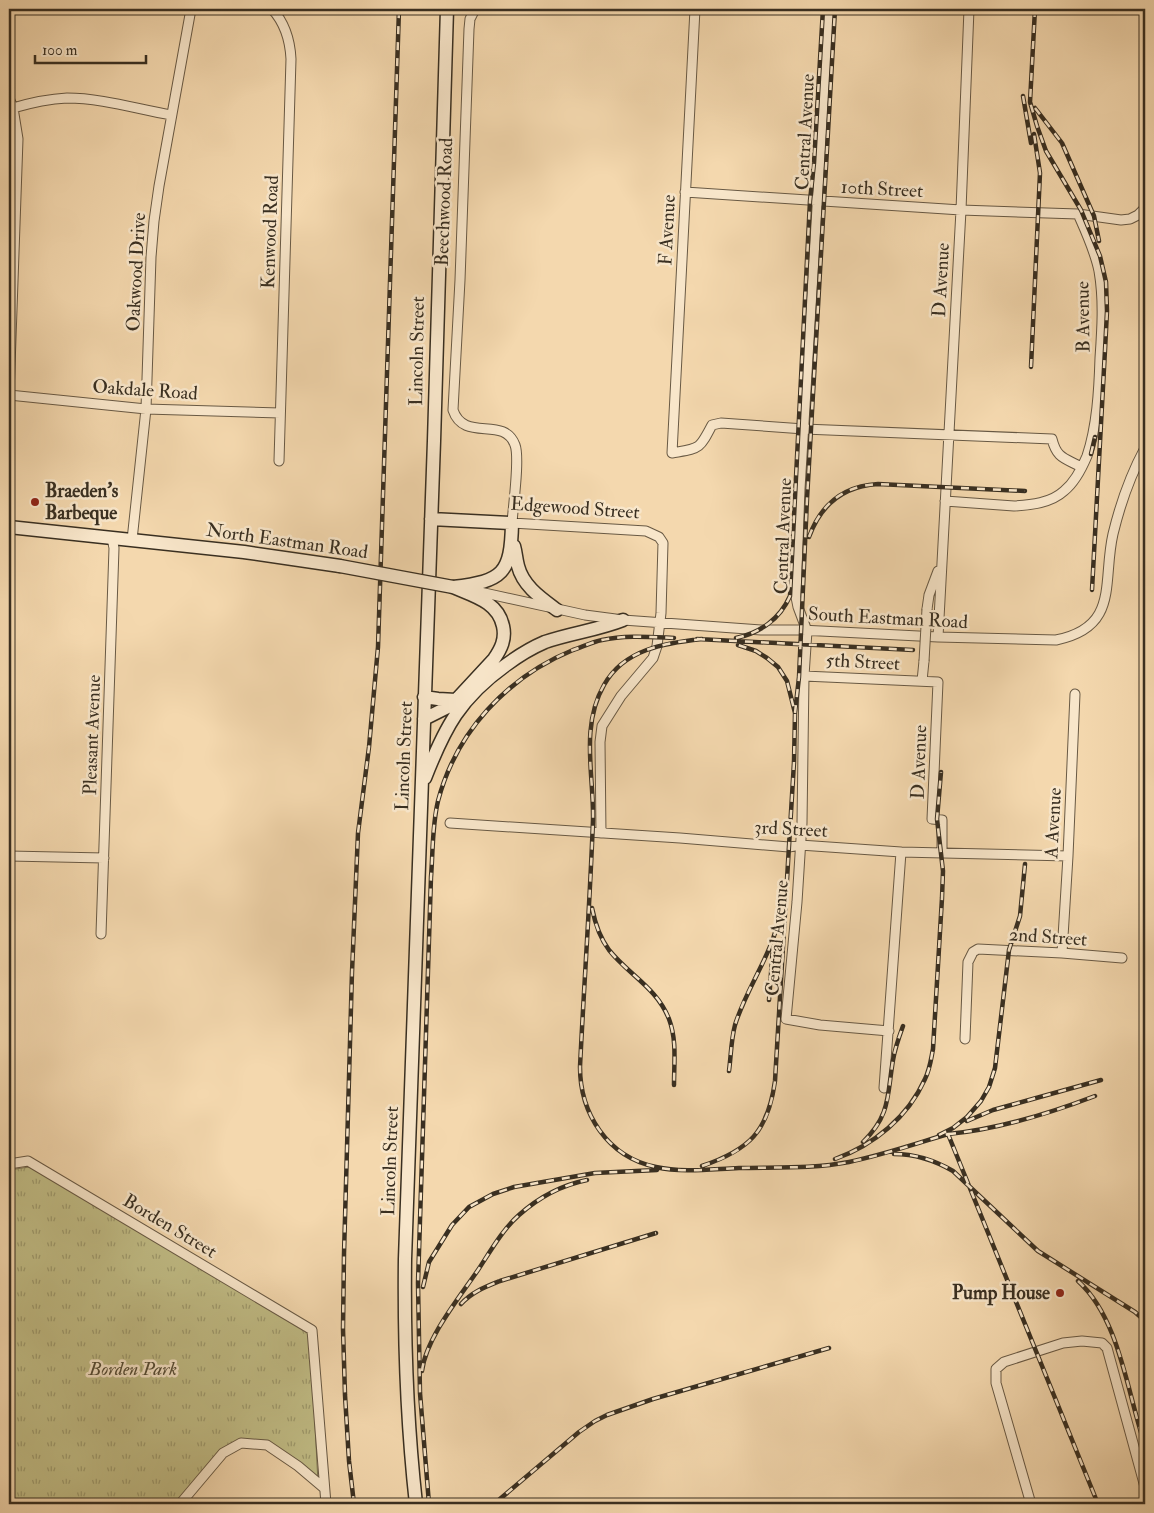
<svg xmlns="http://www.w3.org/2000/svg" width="1154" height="1513" font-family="'IM FELL Double Pica',serif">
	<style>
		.park { fill: url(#park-tufts); stroke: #7d7654 }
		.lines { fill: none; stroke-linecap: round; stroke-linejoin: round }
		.minor-casing { stroke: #685944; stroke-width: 11 }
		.secondary-casing { stroke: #392f21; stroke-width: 15 }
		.minor { stroke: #f8e6ca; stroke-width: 9 }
		.secondary { stroke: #f8e6ca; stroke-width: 12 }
		.rail-casing { stroke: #392f21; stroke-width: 4.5 }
		.rail { stroke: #f8e6ca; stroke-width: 2.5; stroke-dasharray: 8; stroke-linecap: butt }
		.minor-bridge-casing { stroke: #685944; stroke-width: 11; stroke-linecap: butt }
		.secondary-bridge-casing { stroke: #392f21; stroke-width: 15; stroke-linecap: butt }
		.minor-bridge { stroke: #f8e6ca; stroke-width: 9 }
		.secondary-bridge { stroke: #f8e6ca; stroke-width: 12 }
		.poi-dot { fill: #8f2418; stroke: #f8e6ca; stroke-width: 2 }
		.labels { text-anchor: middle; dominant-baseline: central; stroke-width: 5; stroke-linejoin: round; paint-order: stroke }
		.street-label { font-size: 19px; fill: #392f21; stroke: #f8e6ca }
		.poi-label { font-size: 19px; font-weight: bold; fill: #392f21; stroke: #f8e6ca; text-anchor: start }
		.park-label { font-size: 19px; font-style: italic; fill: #544b35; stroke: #f8e6ca }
	</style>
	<defs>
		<pattern id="park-tufts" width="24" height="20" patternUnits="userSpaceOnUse" patternTransform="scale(1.25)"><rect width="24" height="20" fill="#c1bd86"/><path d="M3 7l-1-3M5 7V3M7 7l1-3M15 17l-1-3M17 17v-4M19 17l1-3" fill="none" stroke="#9e9a6d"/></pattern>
	</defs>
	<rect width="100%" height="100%" fill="#f4d8ae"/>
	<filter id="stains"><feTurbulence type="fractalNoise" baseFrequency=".004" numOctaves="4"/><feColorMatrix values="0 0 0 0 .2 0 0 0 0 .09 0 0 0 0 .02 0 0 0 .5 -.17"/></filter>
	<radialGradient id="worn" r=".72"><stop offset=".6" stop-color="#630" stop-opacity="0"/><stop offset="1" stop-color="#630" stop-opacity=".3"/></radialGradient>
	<path class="park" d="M 29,1167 L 310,1328 L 318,1483 L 267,1445 L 241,1443 L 223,1453 L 183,1504 L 15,1504 L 9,1479 L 9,1170 Z"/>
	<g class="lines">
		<defs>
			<path id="minor" d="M 272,9 C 285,23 290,39 291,59 L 279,461
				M 475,9 L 470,19 L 469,29 L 460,280 L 453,410 C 464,443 504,415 515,445 C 520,458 513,507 512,523 L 646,531 L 659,537 L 663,543 L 661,613 L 657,646 L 653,658 L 621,696 L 602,726 L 600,742 L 601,833
				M 695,9 L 672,453 C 700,448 699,450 712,425 L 721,423 L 804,429 L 1052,439 C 1057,459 1065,458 1081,467
				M 829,9 L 800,489 L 796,597 L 798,607 L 807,631 L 804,676 L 802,823 L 797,902 L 786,1019 L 820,1025 L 889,1031
				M 9,98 L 13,108 L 18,139 L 9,395
				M 13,108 C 30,103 48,99 67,98 C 101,98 137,109 171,115
				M 685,192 L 961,210 L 1078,214 L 1121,220 L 1130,219 L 1138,215 L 1145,208
				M 9,395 L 146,409 L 280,413
				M 945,501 L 1014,506 C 1031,505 1051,503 1064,491 C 1074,483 1082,468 1087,456 C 1097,426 1099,390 1100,358 C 1102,329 1104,300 1099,271 C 1095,251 1086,232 1078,214
				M 132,540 L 146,409 L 151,257 L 154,221 L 159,186 L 191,9
				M 471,590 L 585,615 L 623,620 L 761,630 L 801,630 L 938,637 L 1056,640 C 1120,627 1102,582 1113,534 C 1120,505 1131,474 1145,448
				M 927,609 L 929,595 L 938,571
				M 938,637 L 961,210 L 969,9
				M 804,676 L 938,682 L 932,819 L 942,820 L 942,852
				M 922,681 L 924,661
				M 450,823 L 680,838 L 789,847 L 800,845 L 901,852 L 1068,856
				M 9,856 L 104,858
				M 101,934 L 114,548 L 112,538
				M 1062,953 L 1068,856 L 1075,694
				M 965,1039 L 968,962 L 973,952 L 978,949 L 1062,953 L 1122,958
				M 884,1088 L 901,852
				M 9,1164 L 28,1161 L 312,1330 L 326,1504
				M 9,1501 L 9,1504
				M 180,1504 L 223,1453 L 241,1443 L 267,1445 L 298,1466 L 324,1488
				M 1031,1504 L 996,1383 L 996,1369 L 1004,1362 L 1063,1343 L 1082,1341 L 1102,1343 L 1107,1348 L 1145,1487"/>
			<path id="secondary" d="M 431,519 L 512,523 C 511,574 503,581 453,587
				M 9,527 L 244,552 L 340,566
				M 514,546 C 516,553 516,559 518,566 C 523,586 541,598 557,610
				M 424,697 L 438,699 L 456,700
				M 424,719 L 450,706 L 456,700 L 494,659 C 501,649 506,639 503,626 C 498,602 474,596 453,587
				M 425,778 C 445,727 460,698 506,665 C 518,656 531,648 545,642 C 571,633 598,630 623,620
				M 416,1504 C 407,1423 404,1341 405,1259 L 434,441 L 447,9"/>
		</defs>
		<use href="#minor" class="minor-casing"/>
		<use href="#secondary" class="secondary-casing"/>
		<use href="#minor" class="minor"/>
		<use href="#secondary" class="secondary"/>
		<defs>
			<path id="rail" d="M 1035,9 L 1030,102 L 1037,126 L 1046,151 L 1081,210 L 1100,256 L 1106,282 L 1107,311 L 1105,350 L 1092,590
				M 1023,96 L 1031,143
				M 1035,108 L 1062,143 L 1094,216 L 1099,241
				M 1031,367 L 1040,173 L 1034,134
				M 1091,454 L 1095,437
				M 809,537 C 821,504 843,486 878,484 L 1025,491
				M 736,638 C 760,633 780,619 790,596 L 810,201 L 814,163 L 823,9
				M 697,639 L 913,650
				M 702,639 C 665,643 624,649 604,685 C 580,727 594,775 593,820 C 590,902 584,984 580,1067 C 580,1113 607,1157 656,1167 C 682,1173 712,1169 739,1168 C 776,1167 813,1169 849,1162 C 883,1155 915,1144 948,1134 L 1098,1504
				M 795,713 L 799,677 L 807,499 L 835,9
				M 592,908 C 595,923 600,938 609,950 C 629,975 657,988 669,1019 C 677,1040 674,1063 674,1085
				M 769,1000 L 773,947
				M 729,1071 C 731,1056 731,1040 735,1025 C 747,986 773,954 780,913
				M 967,1121 L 993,1110 L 1101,1080
				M 948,1134 C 999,1129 1048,1114 1095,1096
				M 939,1135 L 953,1128 L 967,1117 L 981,1101 L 989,1087 L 995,1068 L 1009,950 L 1020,916 L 1025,864
				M 863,1142 C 891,1115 887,1095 893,1060 C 895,1048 899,1037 903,1026
				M 894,1154 C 916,1154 934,1160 953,1171 L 1038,1251 L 1135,1312 L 1145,1321
				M 835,1159 C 874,1145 908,1117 925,1079 C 930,1069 931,1059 933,1049 L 942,898 L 943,871 L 937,819 L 941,772
				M 702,1166 C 749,1150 768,1132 775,1081 L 794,762 L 795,713 L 787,681 L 778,667 L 767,658 L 756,651 L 738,645
				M 1078,1281 C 1120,1319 1127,1393 1145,1445
				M 423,1287 L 429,1262 L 452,1225 L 469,1207 L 493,1194 L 514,1187 L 595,1173 L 657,1170
				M 461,1304 C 472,1292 485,1287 500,1281 L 656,1233
				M 422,1371 C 426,1338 459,1298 478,1270 C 490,1252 502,1230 519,1215 C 538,1198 562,1185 587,1180
				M 354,1504 L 349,1461 L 345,1395 L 343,1329 L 344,1254 L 352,972 L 358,833 L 369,747 L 378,647 L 399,9
				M 429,1504 L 420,1393 L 418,1283 L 431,877 C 433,852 432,826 438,801 C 456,732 507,677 573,650 C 582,647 592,642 602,640 C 625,635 650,637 674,638
				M 494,1504 L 579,1432 L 595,1421 L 607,1415 L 653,1399 L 829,1348"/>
		</defs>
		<use href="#rail" class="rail-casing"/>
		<use href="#rail" class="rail"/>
		<defs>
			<path id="minor-bridge" d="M 924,661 L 927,609"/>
			<path id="secondary-bridge" d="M 340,566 L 453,587"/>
		</defs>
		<use href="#minor-bridge" class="minor-bridge-casing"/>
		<use href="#secondary-bridge" class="secondary-bridge-casing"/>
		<use href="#minor-bridge" class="minor-bridge"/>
		<use href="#secondary-bridge" class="secondary-bridge"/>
	</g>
	<g class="poi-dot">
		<circle cx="35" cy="502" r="5"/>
		<circle cx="1060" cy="1293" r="5"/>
	</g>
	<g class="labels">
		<g class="street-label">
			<text transform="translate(805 132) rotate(-87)">Central Avenue</text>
			<text transform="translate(882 189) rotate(3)">10th Street</text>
			<text transform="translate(444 202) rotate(-88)">Beechwood Road</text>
			<text transform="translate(667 230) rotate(-87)">F Avenue</text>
			<text transform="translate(270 232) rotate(-88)">Kenwood Road</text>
			<text transform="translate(136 272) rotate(-87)">Oakwood Drive</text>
			<text transform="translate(941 280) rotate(-87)">D Avenue</text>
			<text transform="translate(1083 317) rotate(-91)">B Avenue</text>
			<text transform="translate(417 351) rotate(-89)">Lincoln Street</text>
			<text transform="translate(145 390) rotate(4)">Oakdale Road</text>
			<text transform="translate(575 508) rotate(4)">Edgewood Street</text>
			<text transform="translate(783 536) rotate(-88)">Central Avenue</text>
			<text transform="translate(287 541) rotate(8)">North Eastman Road</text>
			<text transform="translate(888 618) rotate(3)">South Eastman Road</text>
			<text transform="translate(863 662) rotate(3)">5th Street</text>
			<text transform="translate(92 735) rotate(-88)">Pleasant Avenue</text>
			<text transform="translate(404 756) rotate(-88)">Lincoln Street</text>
			<text transform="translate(919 762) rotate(-88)">D Avenue</text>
			<text transform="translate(1053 823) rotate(-87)">A Avenue</text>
			<text transform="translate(791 829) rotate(3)">3rd Street</text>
			<text transform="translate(1048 937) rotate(4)">2nd Street</text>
			<text transform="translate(777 938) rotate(-85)">Central Avenue</text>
			<text transform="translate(390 1161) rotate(-88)">Lincoln Street</text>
			<text transform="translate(170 1226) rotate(31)">Borden Street</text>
		</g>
		<g class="poi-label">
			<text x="45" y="491">Braeden's<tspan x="45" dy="22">Barbeque</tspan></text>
			<text x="1050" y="1293" text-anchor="end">Pump House</text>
		</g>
		<g class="park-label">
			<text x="133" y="1369">Borden Park</text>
		</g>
	</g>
	<rect width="1154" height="1513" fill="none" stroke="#f4d8ae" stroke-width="30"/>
	<rect x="10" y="10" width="1134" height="1493" fill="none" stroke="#392f21" stroke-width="2.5"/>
	<rect x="15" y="15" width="1124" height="1483" fill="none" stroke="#392f21"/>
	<path d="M35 55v8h111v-8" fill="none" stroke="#392f21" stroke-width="2.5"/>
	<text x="42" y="55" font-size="15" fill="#392f21" stroke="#f8e6ca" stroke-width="4" paint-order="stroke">100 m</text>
	<rect width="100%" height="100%" filter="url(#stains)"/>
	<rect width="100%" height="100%" fill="url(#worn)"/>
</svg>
